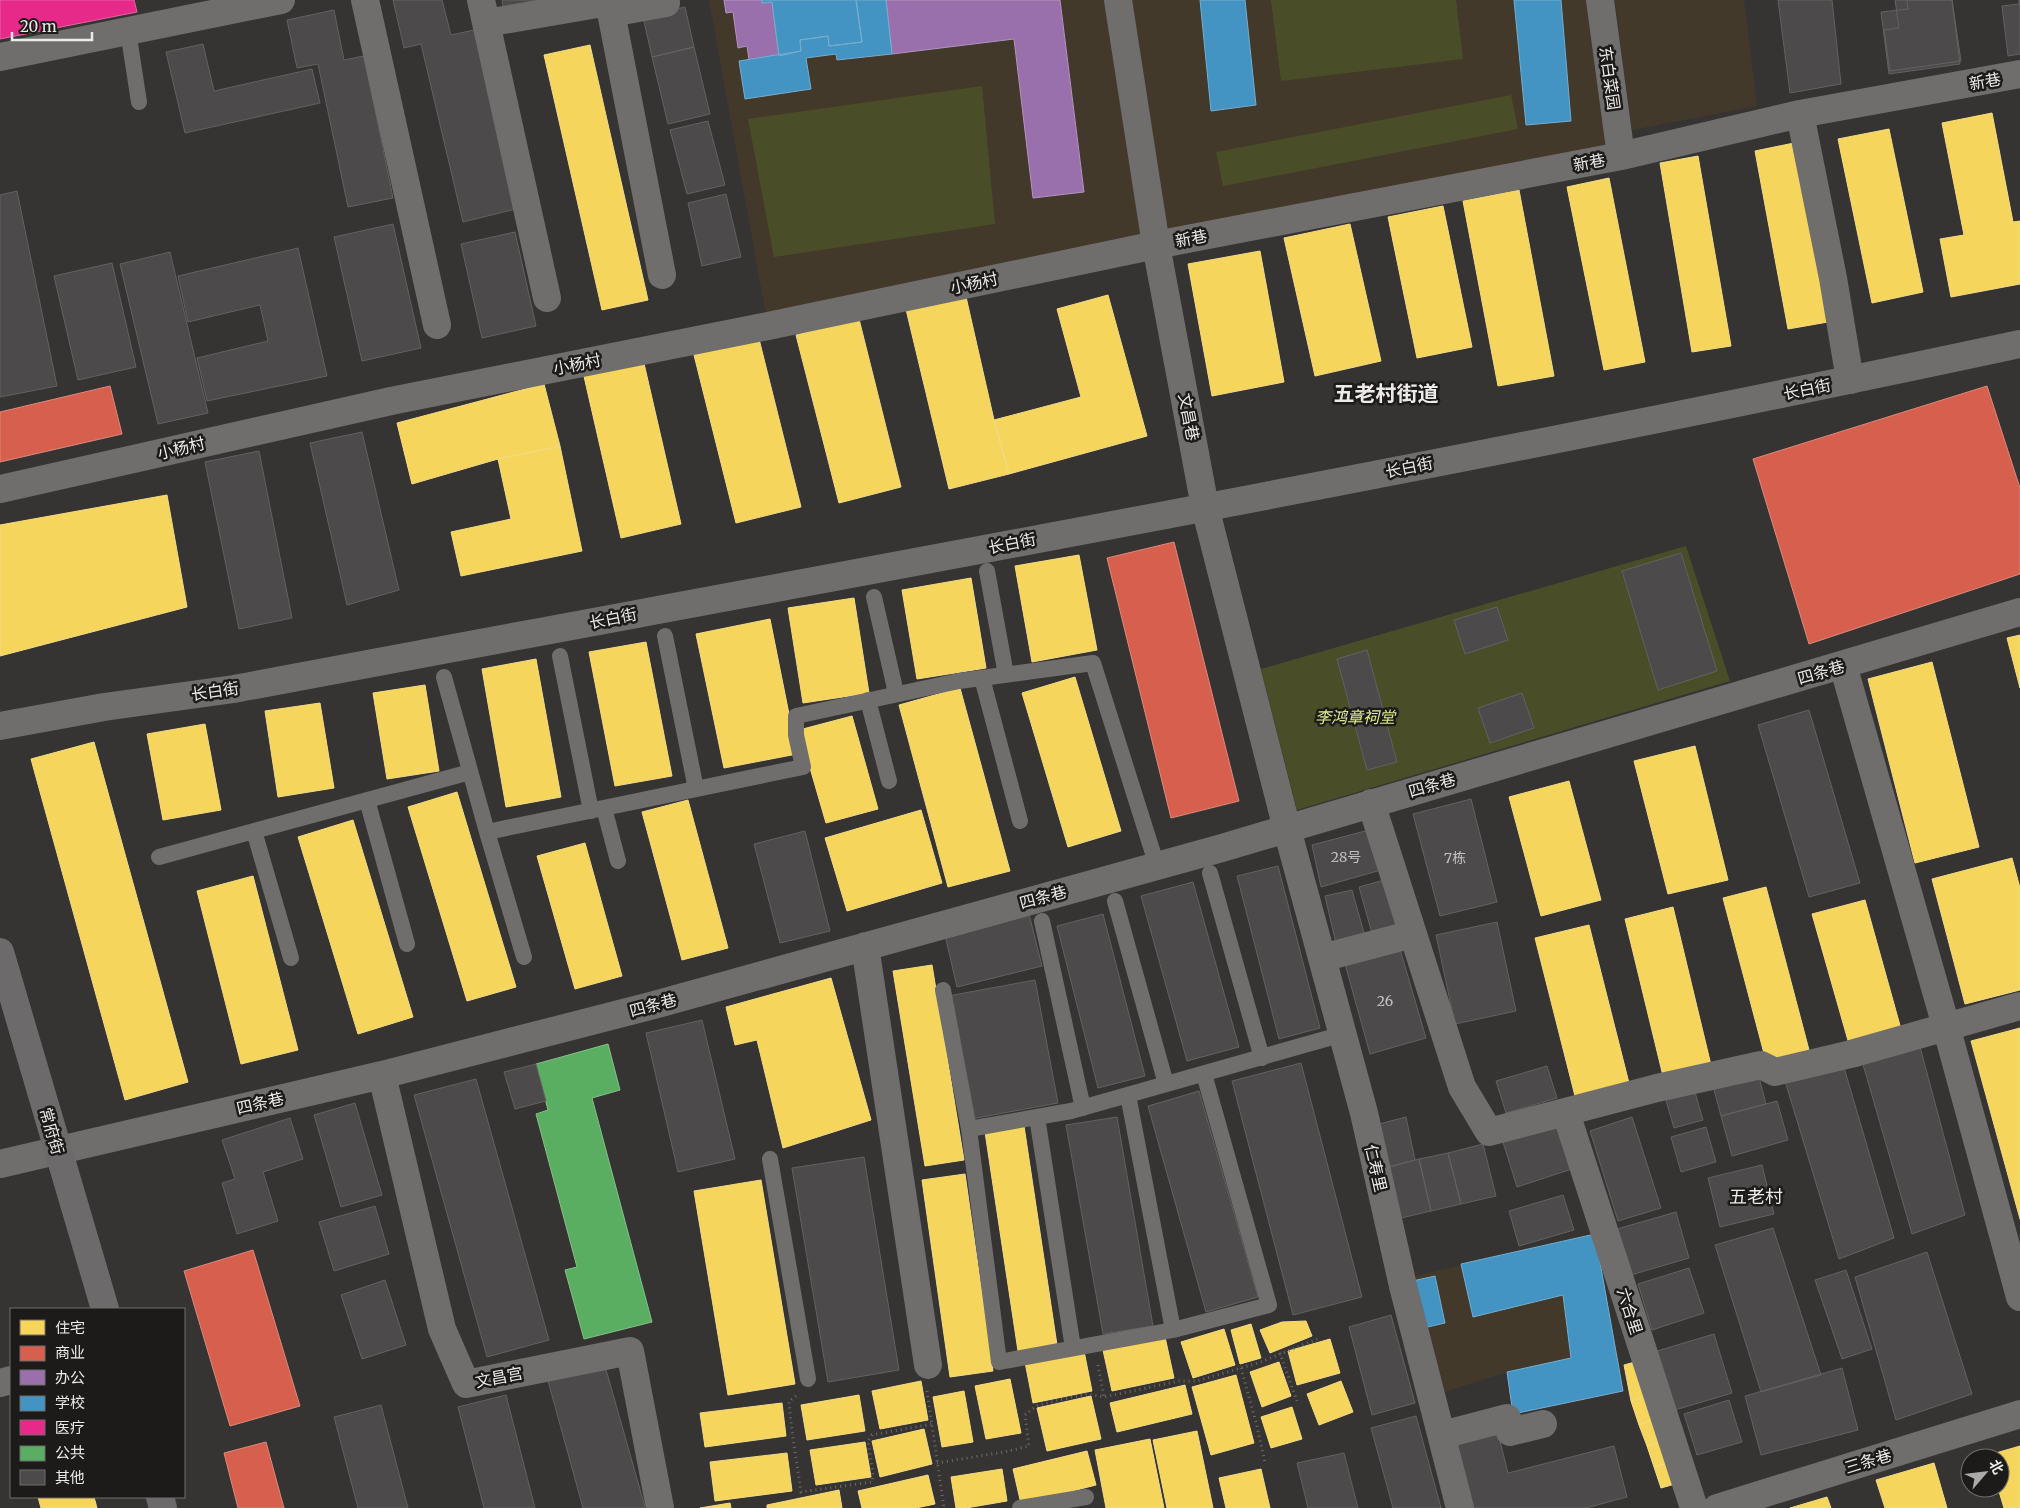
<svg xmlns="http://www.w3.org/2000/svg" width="2020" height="1508" font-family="Merriweather,'Noto Sans SC',serif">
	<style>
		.education { fill: #42392b }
		.green { fill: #4a4e28 }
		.homes { fill: #f6d55c; stroke: #f3db86 }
		.shops { fill: #d6604d; stroke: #dd897c }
		.offices { fill: #9970ab; stroke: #b294bd }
		.schools { fill: #4393c3; stroke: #76adce }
		.health { fill: #e7298a; stroke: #e863a6 }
		.public { fill: #5aae61; stroke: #86c08a }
		.building { fill: #4c4a4a; stroke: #636161 }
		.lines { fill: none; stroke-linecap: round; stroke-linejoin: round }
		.path { stroke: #6d6b6a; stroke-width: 3; stroke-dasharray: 1 4; stroke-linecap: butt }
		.service { stroke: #6f6e6d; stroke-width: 16 }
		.minor { stroke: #6f6e6d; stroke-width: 28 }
		.tertiary { stroke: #6f6e6d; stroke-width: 28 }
		.secondary { stroke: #6d6a6b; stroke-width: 28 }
		.labels { text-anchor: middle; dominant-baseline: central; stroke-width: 5; stroke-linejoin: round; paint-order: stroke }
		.number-label { font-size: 14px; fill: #c4c1c0 }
		.street-label { font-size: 16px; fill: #ece9e8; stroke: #1d1b1a }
		.park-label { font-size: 16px; font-style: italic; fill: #deea8e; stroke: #1d1b1a }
		.neighbourhood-label { font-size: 18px; fill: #ece9e8; stroke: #1d1b1a }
		.district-label { font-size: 21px; font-weight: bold; fill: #ece9e8; stroke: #1d1b1a }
	</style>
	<rect width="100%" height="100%" fill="#363432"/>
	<path class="education" d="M 709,0 L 1600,0 L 1621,156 L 768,326 Z
		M 1615,0 L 1744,0 L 1757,106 L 1632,130 Z
		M 1595,1234 L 1623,1391 L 1513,1414 L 1507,1372 L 1432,1396 L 1402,1279 Z"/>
	<path class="green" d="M 1271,0 L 1456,0 L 1463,59 L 1281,81 Z
		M 982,86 L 995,224 L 774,257 L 748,119 Z
		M 1511,95 L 1518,129 L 1223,186 L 1216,152 Z
		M 1686,546 L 1730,681 L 1297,810 L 1261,669 Z"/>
	<path class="homes" d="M 590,45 L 648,300 L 602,310 L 544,55 Z
		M 1992,113 L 2013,222 L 2020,221 L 2020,284 L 1951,297 L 1940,239 L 1964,235 L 1942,123 Z
		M 1889,129 L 1923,292 L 1872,303 L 1838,139 Z
		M 1794,143 L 1828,322 L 1788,329 L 1755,151 Z
		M 1698,156 L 1731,346 L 1692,352 L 1660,163 Z
		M 1609,178 L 1645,362 L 1604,370 L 1567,187 Z
		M 1519,190 L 1554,376 L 1498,386 L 1463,201 Z
		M 1443,206 L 1472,347 L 1417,358 L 1388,217 Z
		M 1350,224 L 1381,361 L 1315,376 L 1284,238 Z
		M 1260,251 L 1284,382 L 1212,396 L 1188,264 Z
		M 964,288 L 994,420 L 1009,474 L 949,489 L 904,301 Z
		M 1108,295 L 1147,436 L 1009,474 L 994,420 L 1081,397 L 1057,309 Z
		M 859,319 L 901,487 L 839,503 L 796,335 Z
		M 759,339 L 801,507 L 736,523 L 694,355 Z
		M 643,359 L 681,524 L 621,538 L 583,372 Z
		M 544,384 L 560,446 L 498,459 L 412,484 L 397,423 Z
		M 560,446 L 582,551 L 461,576 L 451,532 L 511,519 L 498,459 Z
		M 167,495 L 187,607 L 0,656 L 0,525 Z
		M 1079,555 L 1097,650 L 1032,662 L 1015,566 Z
		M 971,578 L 986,668 L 917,679 L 902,590 Z
		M 854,598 L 869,693 L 803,703 L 788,608 Z
		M 770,619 L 797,754 L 724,768 L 696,634 Z
		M 2020,635 L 2020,688 L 2007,638 Z
		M 646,642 L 672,776 L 615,786 L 589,652 Z
		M 536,659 L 561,797 L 506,807 L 482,669 Z
		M 1932,662 L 1979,847 L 1915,863 L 1868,679 Z
		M 1075,677 L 1121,831 L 1068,847 L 1022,693 Z
		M 425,685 L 439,771 L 387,779 L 373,693 Z
		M 960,688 L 1010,871 L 948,887 L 899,705 Z
		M 320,703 L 334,788 L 278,797 L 265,711 Z
		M 852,716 L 878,809 L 826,823 L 799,730 Z
		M 205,724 L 221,810 L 163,820 L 147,734 Z
		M 94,742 L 188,1082 L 125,1100 L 31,759 Z
		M 1695,746 L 1728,880 L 1668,894 L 1634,761 Z
		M 1569,781 L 1601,900 L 1541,916 L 1509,797 Z
		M 457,792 L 516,987 L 467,1001 L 408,807 Z
		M 688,800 L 728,948 L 682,960 L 642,812 Z
		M 921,810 L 942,883 L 847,911 L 825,838 Z
		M 353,820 L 413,1017 L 358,1034 L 298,837 Z
		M 585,843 L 622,976 L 575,989 L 537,856 Z
		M 2012,858 L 2020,888 L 2020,990 L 1965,1004 L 1932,879 Z
		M 253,876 L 298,1050 L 241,1064 L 197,891 Z
		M 1766,887 L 1809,1050 L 1766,1061 L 1723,898 Z
		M 1865,900 L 1901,1029 L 1849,1044 L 1812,914 Z
		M 1673,907 L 1711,1065 L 1663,1076 L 1625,919 Z
		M 1589,925 L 1630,1087 L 1576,1100 L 1535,938 Z
		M 932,965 L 964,1160 L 925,1166 L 893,971 Z
		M 831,978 L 871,1120 L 783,1148 L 757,1040 L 735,1045 L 726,1007 Z
		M 2020,1028 L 2020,1219 L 1971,1041 Z
		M 1024,1126 L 1057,1345 L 1018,1351 L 985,1132 Z
		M 965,1174 L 993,1371 L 950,1377 L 922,1180 Z
		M 761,1180 L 795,1384 L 728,1395 L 694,1191 Z
		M 1306,1321 L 1312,1336 L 1270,1353 L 1260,1330 L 1282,1322 Z
		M 1251,1324 L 1261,1358 L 1240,1364 L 1231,1330 Z
		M 1224,1329 L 1235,1365 L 1193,1378 L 1181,1342 Z
		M 1165,1337 L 1174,1378 L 1112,1391 L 1103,1350 Z
		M 1330,1339 L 1340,1373 L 1297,1385 L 1288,1351 Z
		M 1084,1351 L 1092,1391 L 1033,1403 L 1025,1362 Z
		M 1642,1360 L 1654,1393 L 1631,1401 L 1624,1365 Z
		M 1279,1362 L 1291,1396 L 1262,1407 L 1250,1372 Z
		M 1236,1375 L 1254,1443 L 1211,1455 L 1192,1387 Z
		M 1010,1379 L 1021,1433 L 986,1439 L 975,1386 Z
		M 921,1381 L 928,1420 L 880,1429 L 872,1391 Z
		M 1341,1381 L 1353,1412 L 1319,1425 L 1307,1394 Z
		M 1185,1385 L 1192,1414 L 1117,1432 L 1110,1403 Z
		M 964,1391 L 973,1442 L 942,1447 L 933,1397 Z
		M 1654,1393 L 1662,1416 L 1639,1425 L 1631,1401 Z
		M 859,1395 L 865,1431 L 807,1440 L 801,1405 Z
		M 1091,1396 L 1101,1439 L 1047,1451 L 1037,1408 Z
		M 782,1403 L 786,1436 L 705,1447 L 700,1413 Z
		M 1292,1407 L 1302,1439 L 1271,1448 L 1261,1417 Z
		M 1662,1416 L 1670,1439 L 1647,1446 L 1639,1425 Z
		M 924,1429 L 932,1464 L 880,1477 L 872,1441 Z
		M 1197,1431 L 1213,1508 L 1167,1508 L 1153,1440 Z
		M 1150,1439 L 1164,1508 L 1106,1508 L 1095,1450 Z
		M 1670,1439 L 1676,1461 L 1654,1467 L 1647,1446 Z
		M 865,1442 L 871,1477 L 816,1485 L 810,1450 Z
		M 2020,1446 L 2020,1508 L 2004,1508 L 1998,1488 L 2000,1488 L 2000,1458 L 1990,1458 L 1989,1455 Z
		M 1087,1451 L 1096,1485 L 1021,1504 L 1013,1469 Z
		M 787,1453 L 792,1491 L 715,1501 L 710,1462 Z
		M 1676,1461 L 1682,1482 L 1661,1488 L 1654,1467 Z
		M 1934,1463 L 1947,1508 L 1885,1508 L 1876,1480 Z
		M 1002,1469 L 1007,1501 L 966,1508 L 956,1508 L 951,1477 Z
		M 1261,1469 L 1270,1508 L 1226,1508 L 1219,1478 Z
		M 928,1475 L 935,1504 L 916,1508 L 862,1508 L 858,1491 Z
		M 839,1490 L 842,1508 L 767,1508 L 767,1505 Z
		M 38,1497 L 94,1497 L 97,1508 L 41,1508 Z
		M 1827,1497 L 1831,1508 L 1790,1508 Z
		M 730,1503 L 731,1508 L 700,1508 Z"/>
	<path class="shops" d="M 110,386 L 122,434 L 0,462 L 0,412 Z
		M 1987,386 L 2020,488 L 2020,574 L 1809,644 L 1753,459 Z
		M 1174,542 L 1239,801 L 1171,818 L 1107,558 Z
		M 253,1250 L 300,1406 L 230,1426 L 184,1271 Z
		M 266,1442 L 284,1508 L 238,1508 L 224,1453 Z"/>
	<path class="offices" d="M 724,0 L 762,0 L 762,3 L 772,2 L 779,56 L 749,60 L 747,46 L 738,48 L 733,12 L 726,13 Z
		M 886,0 L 1060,0 L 1084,192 L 1033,198 L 1014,39 L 892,54 Z"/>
	<path class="schools" d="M 762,0 L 856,0 L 862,42 L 829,46 L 828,36 L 800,40 L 801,51 L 779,56 L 772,2 L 762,3 Z
		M 856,0 L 886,0 L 892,54 L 837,60 L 836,54 L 806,58 L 811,89 L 745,99 L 739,61 L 801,51 L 800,40 L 828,36 L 829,46 L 862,42 Z
		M 1200,0 L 1245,0 L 1256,105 L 1211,111 Z
		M 1514,0 L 1561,0 L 1571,121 L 1526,125 Z
		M 1595,1234 L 1623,1391 L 1513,1414 L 1507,1372 L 1571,1358 L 1563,1295 L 1473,1317 L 1461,1264 Z
		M 1435,1276 L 1445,1323 L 1419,1329 L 1408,1282 Z"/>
	<path class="health" d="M 0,0 L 134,0 L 137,12 L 0,39 Z"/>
	<path class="public" d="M 608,1044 L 620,1090 L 592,1098 L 652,1322 L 584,1339 L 565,1270 L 577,1267 L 536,1114 L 548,1110 L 536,1064 Z"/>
	<path class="building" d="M 393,0 L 442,0 L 451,35 L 474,30 L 516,209 L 463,222 L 421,44 L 404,48 Z
		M 502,0 L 554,0 L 504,11 Z
		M 1778,0 L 1832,0 L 1841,84 L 1790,93 Z
		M 1895,0 L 1952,0 L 1961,61 L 1890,71 L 1884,30 L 1899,28 Z
		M 1907,0 L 1952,0 L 1960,64 L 1889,74 L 1881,12 L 1908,9 Z
		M 2019,0 L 2020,0 L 2020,54 L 2008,56 L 2002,6 L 2019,4 Z
		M 685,7 L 694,47 L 652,57 L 643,17 Z
		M 334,10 L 344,60 L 364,56 L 393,198 L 348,207 L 318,64 L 297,68 L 287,20 Z
		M 203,44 L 214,91 L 312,69 L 320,103 L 185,133 L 166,52 Z
		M 694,47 L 710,114 L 668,124 L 652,57 Z
		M 708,121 L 725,185 L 687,194 L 670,130 Z
		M 17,191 L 57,386 L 0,397 L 0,195 Z
		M 726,194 L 741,257 L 702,266 L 688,203 Z
		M 393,224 L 421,348 L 362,361 L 334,237 Z
		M 515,232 L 536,326 L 482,338 L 461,244 Z
		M 298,248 L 327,376 L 207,401 L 197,358 L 268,341 L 260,305 L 188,322 L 178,276 Z
		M 170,252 L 208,413 L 158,424 L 120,264 Z
		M 112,263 L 136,367 L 78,380 L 54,276 Z
		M 362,432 L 399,590 L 347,605 L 310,443 Z
		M 259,451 L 292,618 L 239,629 L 205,462 Z
		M 1681,553 L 1717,671 L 1658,690 L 1622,571 Z
		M 1497,607 L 1508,640 L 1465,654 L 1454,620 Z
		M 1367,650 L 1397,762 L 1367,770 L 1337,659 Z
		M 1522,693 L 1534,728 L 1490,743 L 1478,708 Z
		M 1809,710 L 1860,883 L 1809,897 L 1758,725 Z
		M 1471,799 L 1497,902 L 1440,916 L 1413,814 Z
		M 1369,830 L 1381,870 L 1321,887 L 1312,845 Z
		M 805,831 L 830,931 L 780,943 L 754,844 Z
		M 1278,866 L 1320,1028 L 1279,1039 L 1237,876 Z
		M 1384,880 L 1399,928 L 1373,937 L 1359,887 Z
		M 1193,882 L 1239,1047 L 1187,1061 L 1141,896 Z
		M 1352,890 L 1366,940 L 1337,948 L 1325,896 Z
		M 1028,910 L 1042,966 L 957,987 L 944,931 Z
		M 1103,914 L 1145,1076 L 1098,1088 L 1057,926 Z
		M 1497,922 L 1516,1011 L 1455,1024 L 1436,935 Z
		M 1400,949 L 1426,1038 L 1370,1054 L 1345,964 Z
		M 1035,980 L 1058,1103 L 971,1119 L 948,996 Z
		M 702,1020 L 735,1159 L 678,1172 L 646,1033 Z
		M 1919,1043 L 1965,1215 L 1912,1234 L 1862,1061 Z
		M 1301,1063 L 1362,1297 L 1293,1315 L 1232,1081 Z
		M 536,1064 L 546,1101 L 515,1109 L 504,1072 Z
		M 1843,1064 L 1894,1238 L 1839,1259 L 1785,1081 Z
		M 1547,1066 L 1557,1098 L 1506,1113 L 1496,1081 Z
		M 1757,1070 L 1766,1104 L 1721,1116 L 1712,1082 Z
		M 476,1079 L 549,1340 L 487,1357 L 414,1095 Z
		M 1694,1089 L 1703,1120 L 1674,1128 L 1665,1097 Z
		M 1199,1091 L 1258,1297 L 1206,1312 L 1148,1106 Z
		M 1777,1101 L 1788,1140 L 1732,1156 L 1721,1116 Z
		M 355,1103 L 382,1195 L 341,1207 L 314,1115 Z
		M 1117,1117 L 1153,1326 L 1103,1334 L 1066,1125 Z
		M 1406,1117 L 1415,1160 L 1389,1167 L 1379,1124 Z
		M 1632,1117 L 1661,1208 L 1618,1221 L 1590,1131 Z
		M 290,1118 L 303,1159 L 263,1172 L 278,1221 L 237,1234 L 222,1183 L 235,1179 L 222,1140 Z
		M 1560,1124 L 1575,1168 L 1517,1187 L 1503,1142 Z
		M 1706,1127 L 1716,1162 L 1681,1172 L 1671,1137 Z
		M 1483,1144 L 1496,1196 L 1461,1204 L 1448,1153 Z
		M 1448,1153 L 1461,1204 L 1431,1211 L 1419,1159 Z
		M 864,1157 L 899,1370 L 828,1382 L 792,1168 Z
		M 1419,1159 L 1431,1211 L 1401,1218 L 1389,1167 Z
		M 1762,1165 L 1774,1214 L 1720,1227 L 1708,1178 Z
		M 1563,1195 L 1574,1230 L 1519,1246 L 1509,1211 Z
		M 375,1206 L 389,1254 L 334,1271 L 319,1222 Z
		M 1676,1212 L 1689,1258 L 1631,1275 L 1617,1229 Z
		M 1773,1228 L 1821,1375 L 1761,1392 L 1715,1245 Z
		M 1927,1252 L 1972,1394 L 1896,1420 L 1855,1277 Z
		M 1689,1268 L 1704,1313 L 1652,1330 L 1638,1284 Z
		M 1846,1270 L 1872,1349 L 1842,1359 L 1815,1280 Z
		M 385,1280 L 406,1345 L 362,1359 L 341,1295 Z
		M 1391,1315 L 1415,1403 L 1372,1415 L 1349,1327 Z
		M 1714,1334 L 1732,1393 L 1675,1410 L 1657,1351 Z
		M 605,1366 L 645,1507 L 641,1508 L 583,1508 L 548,1381 Z
		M 1842,1368 L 1858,1430 L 1761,1455 L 1745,1396 Z
		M 506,1395 L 535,1508 L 484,1508 L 458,1407 Z
		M 1729,1400 L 1742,1442 L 1697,1455 L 1684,1414 Z
		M 381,1405 L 408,1508 L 358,1508 L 334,1417 Z
		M 1416,1416 L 1441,1508 L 1393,1508 L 1371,1428 Z
		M 1497,1429 L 1508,1473 L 1614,1446 L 1627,1497 L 1586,1508 L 1472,1508 L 1454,1440 Z
		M 1344,1453 L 1358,1508 L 1308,1508 L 1297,1463 Z"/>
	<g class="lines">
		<path class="path" d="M 1280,1353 L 1298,1404
			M 1098,1365 L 1104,1397
			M 1241,1368 L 1257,1426 L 1265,1463
			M 927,1391 L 944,1508
			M 796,1396 L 789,1401 C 791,1432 797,1462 801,1492 L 872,1482 L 873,1475 L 868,1441 L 872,1435 L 932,1424
			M 937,1463 L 1004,1452 L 1029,1446 L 1025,1415 L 1038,1405 L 1087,1394 L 1104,1397 L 1179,1381 L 1197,1381 L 1258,1363 L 1320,1338"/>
		<path class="service" d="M 128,31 L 139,102
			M 987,571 L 1006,675
			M 874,597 L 896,693
			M 665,636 L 696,789
			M 560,656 L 591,811
			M 444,677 L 487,832 L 524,957
			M 982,678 L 1020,821
			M 868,700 L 889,781
			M 367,800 L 407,944
			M 604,808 L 618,861
			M 254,831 L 291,958
			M 487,832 L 803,767 L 796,735 L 796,716 L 959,681 L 1093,663 L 1157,866
			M 159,857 L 470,772
			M 1210,873 L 1262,1058
			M 1115,901 L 1166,1084
			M 1042,921 L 1083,1108
			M 943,990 L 969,1129 L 999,1362 L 1173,1330 L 1269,1305 L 1204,1074
			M 1128,1095 L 1173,1330
			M 1037,1117 L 1073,1348
			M 969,1129 L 1071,1111 L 1343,1034
			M 770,1159 L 808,1379
			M 1020,1508 L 1086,1497"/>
		<path class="minor" d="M 365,0 L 437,325
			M 481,0 L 547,298
			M 1118,0 L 1156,245 L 1205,507 L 1287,829 L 1364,1113 L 1403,1286 L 1460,1508
			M 1600,0 L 1621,156
			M 611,13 L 666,3 L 665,0
			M 486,23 L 609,2 L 662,275
			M 0,57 L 281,0
			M 1800,114 L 1833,278 L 1850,380
			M 0,489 L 391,401 L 768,326 L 1156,245 L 1621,156 L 1800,114 L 2020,74
			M 1843,665 L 1946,1026 L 2020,1297
			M 1371,803 L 1462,1087 L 1489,1132 L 1657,1088 L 1761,1065 L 1775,1072 L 1851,1054 L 2020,1006
			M 865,946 L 928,1365
			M 1322,958 L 1413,934
			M 382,1075 L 442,1329 L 466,1384 L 630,1351 L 660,1508
			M 1566,1113 L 1694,1508
			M 0,1164 L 382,1075 L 654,1005 L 1222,848 L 2020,612
			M 0,1383 L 11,1380
			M 1442,1435 L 1507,1418 L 1510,1432 L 1543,1424
			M 1717,1508 L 2020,1414"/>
		<path class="tertiary" d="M 0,726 L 104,707 L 234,689 C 830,577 1427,471 2020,344"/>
		<path class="secondary" d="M 0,952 L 105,1309
			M 160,1497 L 163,1508"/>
	</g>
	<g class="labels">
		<g class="number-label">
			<text x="1346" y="857">28号</text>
			<text x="1455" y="858">7栋</text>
			<text x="1385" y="1001">26</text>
		</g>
		<g class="street-label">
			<text transform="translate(1610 78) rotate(82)">东白菜园</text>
			<text transform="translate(1985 81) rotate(-10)">新巷</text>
			<text transform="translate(1589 162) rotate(-11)">新巷</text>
			<text transform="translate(1191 238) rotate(-11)">新巷</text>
			<text transform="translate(974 283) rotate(-12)">小杨村</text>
			<text transform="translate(577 364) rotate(-11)">小杨村</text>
			<text transform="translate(1807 389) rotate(-11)">长白街</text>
			<text transform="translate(1189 417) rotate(79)">文昌巷</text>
			<text transform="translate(181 448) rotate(-13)">小杨村</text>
			<text transform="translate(1409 467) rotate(-11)">长白街</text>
			<text transform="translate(1012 543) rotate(-11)">长白街</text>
			<text transform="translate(613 618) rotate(-11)">长白街</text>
			<text transform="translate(1821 672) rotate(-16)">四条巷</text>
			<text transform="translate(215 691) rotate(-8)">长白街</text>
			<text transform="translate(1432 785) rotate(-16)">四条巷</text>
			<text transform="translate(1043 897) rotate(-15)">四条巷</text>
			<text transform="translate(653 1005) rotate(-15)">四条巷</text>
			<text transform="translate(260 1103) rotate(-13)">四条巷</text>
			<text transform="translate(52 1131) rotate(74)">常府街</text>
			<text transform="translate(1376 1168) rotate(77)">仁寿里</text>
			<text transform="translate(1630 1311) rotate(72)">六合里</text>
			<text transform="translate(499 1377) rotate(-11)">文昌宫</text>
			<text transform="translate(1868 1461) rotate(-17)">三条巷</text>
		</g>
		<g class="park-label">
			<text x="1355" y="717">李鸿章祠堂</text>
		</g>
		<g class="neighbourhood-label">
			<text x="1756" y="1196">五老村</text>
		</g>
		<g class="district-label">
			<text x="1386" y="393">五老村街道</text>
		</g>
	</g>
	<rect x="10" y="1308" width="175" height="190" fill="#1d1b1a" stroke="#706d6c"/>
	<rect x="20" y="1320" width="25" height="15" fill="#f6d55c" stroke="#706d6c"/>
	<text x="55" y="1333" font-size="15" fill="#ece9e8">住宅</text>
	<rect x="20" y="1346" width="25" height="15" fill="#d6604d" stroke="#706d6c"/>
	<text x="55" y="1358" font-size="15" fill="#ece9e8">商业</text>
	<rect x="20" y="1370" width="25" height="15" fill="#9970ab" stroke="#706d6c"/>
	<text x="55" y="1383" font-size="15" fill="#ece9e8">办公</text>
	<rect x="20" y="1396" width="25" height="15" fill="#4393c3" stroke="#706d6c"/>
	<text x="55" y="1408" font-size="15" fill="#ece9e8">学校</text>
	<rect x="20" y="1420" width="25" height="15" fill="#e7298a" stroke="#706d6c"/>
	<text x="55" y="1433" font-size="15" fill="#ece9e8">医疗</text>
	<rect x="20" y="1446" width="25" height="15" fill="#5aae61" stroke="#706d6c"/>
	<text x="55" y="1458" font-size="15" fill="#ece9e8">公共</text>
	<rect x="20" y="1470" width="25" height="15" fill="#4c4a4a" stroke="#706d6c"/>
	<text x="55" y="1483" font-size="15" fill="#ece9e8">其他</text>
	<g transform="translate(1985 1473) rotate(62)"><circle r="24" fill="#1d1b1a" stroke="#706d6c"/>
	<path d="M0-4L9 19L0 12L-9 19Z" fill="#acaaa8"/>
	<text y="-8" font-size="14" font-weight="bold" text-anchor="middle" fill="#ece9e8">北</text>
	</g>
	<path d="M12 32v8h80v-8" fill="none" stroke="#ece9e8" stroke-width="2.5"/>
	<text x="20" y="32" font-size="15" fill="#ece9e8" stroke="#1d1b1a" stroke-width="4" paint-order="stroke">20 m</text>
</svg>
